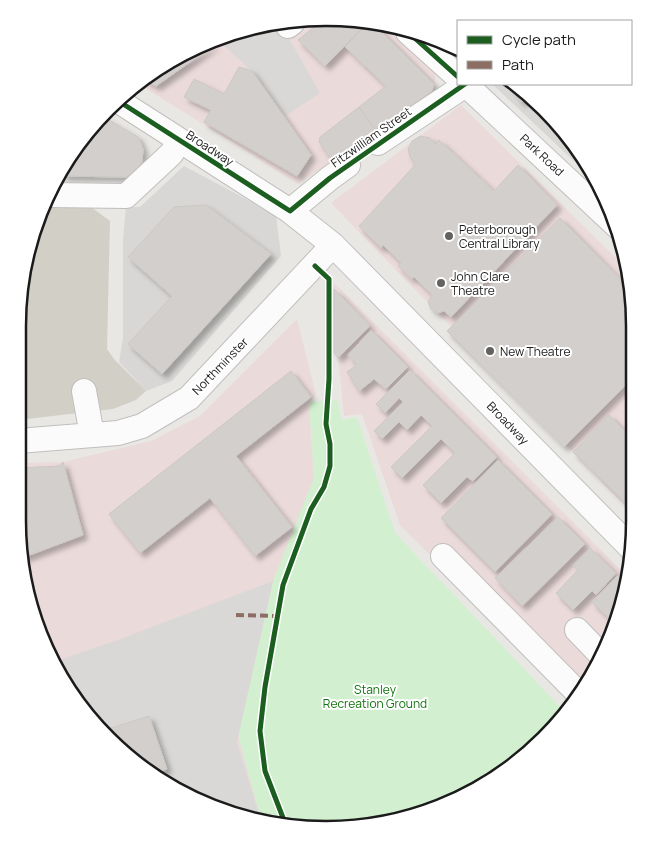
<svg xmlns="http://www.w3.org/2000/svg" width="652" height="847" font-family="Manrope,sans-serif">
	<style>
		.residential { fill: #d8d7d5 }
		.commercial { fill: #ebdada }
		.construction { fill: #d2d0c6 }
		.park { fill: #d2f0cf }
		.parking { fill: #d9d8d7 }
		.building { fill: #d2cfcc; stroke: #ccc8c5; filter: url(#shadow) }
		.lines { fill: none; stroke-linecap: round; stroke-linejoin: round }
		.minor-casing { stroke: #c0bfbe; stroke-width: 26 }
		.minor { stroke: #fcfbfb; stroke-width: 24 }
		.quiet { stroke: #8d6e63; stroke-width: 4; stroke-dasharray: 8 4; stroke-linecap: butt }
		.cycleway-casing { stroke: #fff; stroke-width: 8 }
		.cycleway { stroke: #1b5e20; stroke-width: 5 }
		.poi-dot { fill: #636261; stroke: #fff; stroke-width: 2 }
		.labels { text-anchor: middle; dominant-baseline: central; stroke-width: 4; stroke-linejoin: round; paint-order: stroke }
		.street-label { font-size: 12px; fill: #1b1b1b; stroke: #fff }
		.poi-label { font-size: 12px; fill: #1b1b1b; stroke: #fff; text-anchor: start }
		.park-label { font-size: 12px; fill: #11740e; stroke: #fff }
		.rim { fill: none; stroke: #1b1b1b; stroke-width: 2.5 }
	</style>
	<defs>
		<filter id="shadow"><feDropShadow dx="4.5" dy="4.5" stdDeviation="2.5" flood-color="#0004"/></filter>
	</defs>
	<rect width="100%" height="100%" fill="#e9e7e4"/>
	<path class="residential" d="M 492,84 L 512,84 L 583,155 L 595,181 Z
		M 184,166 L 276,215 L 281,256 L 172,381 L 146,391 L 119,362 L 123,338 L 123,240 L 126,207 L 140,207 Z"/>
	<path class="commercial" d="M 266,23 L 379,23 L 436,72 L 434,91 L 298,184 L 139,84 L 155,69 Z
		M 461,105 L 628,270 L 632,286 L 632,513 L 331,203 Z
		M 335,284 L 628,577 L 618,620 L 583,692 L 575,699 L 400,525 L 362,414 L 344,416 L 331,287 Z
		M 297,319 L 316,395 L 309,403 L 314,478 L 296,528 L 261,820 L 246,819 L 172,788 L 108,739 L 59,675 L 28,601 L 18,521 L 18,463 L 63,462 L 151,441 L 200,416 Z"/>
	<path class="construction" d="M 45,206 L 91,207 L 110,221 L 107,349 L 114,359 L 146,391 L 136,400 L 113,409 L 18,420 L 18,306 L 34,227 Z"/>
	<path class="park" d="M 337,400 L 342,420 L 357,417 L 395,533 L 564,711 L 497,778 L 425,813 L 346,829 L 261,820 L 238,735 L 273,581 L 314,478 L 309,402 Z"/>
	<path class="parking" d="M 263,25 L 265,27 L 273,28 L 290,40 L 320,93 L 284,117 L 252,71 L 220,42 Z
		M 273,581 L 237,742 L 261,821 L 246,819 L 172,788 L 158,777 L 156,773 L 167,769 L 149,716 L 102,731 L 59,675 L 53,662 L 115,641 Z"/>
	<path class="building" d="M 319,23 L 367,23 L 325,66 L 298,40 Z
		M 367,23 L 373,23 L 434,84 L 432,91 L 376,131 L 359,107 L 386,86 L 345,47 Z
		M 214,45 L 156,86 L 144,79 L 155,69 Z
		M 239,67 L 252,71 L 311,155 L 297,176 L 204,122 L 211,110 L 184,97 L 194,79 L 224,94 Z
		M 509,84 L 512,84 L 526,99 L 521,102 Z
		M 359,107 L 376,131 L 333,162 L 319,142 L 320,137 Z
		M 104,117 L 138,137 L 143,149 L 142,162 L 136,172 L 126,177 L 61,176 L 81,138 Z
		M 420,136 L 430,138 L 435,144 L 439,140 L 494,191 L 518,165 L 557,205 L 451,317 L 444,311 L 438,313 L 431,309 L 428,302 L 432,295 L 414,277 L 412,279 L 398,266 L 401,263 L 383,245 L 381,248 L 359,226 L 415,165 L 410,157 L 408,149 L 412,141 Z
		M 206,205 L 271,254 L 162,374 L 128,344 L 172,296 L 128,257 L 174,207 Z
		M 560,218 L 632,291 L 632,379 L 564,447 L 447,331 Z
		M 334,289 L 370,326 L 338,358 L 334,353 Z
		M 371,330 L 408,367 L 386,389 L 374,379 L 359,391 L 347,372 L 357,365 L 348,355 Z
		M 410,370 L 497,457 L 473,481 L 467,477 L 441,503 L 423,485 L 455,453 L 441,439 L 402,478 L 391,467 L 432,426 L 421,415 L 407,430 L 399,422 L 382,439 L 374,431 L 403,402 L 399,398 L 385,413 L 376,404 Z
		M 291,371 L 311,397 L 236,456 L 292,527 L 255,556 L 210,498 L 140,553 L 109,514 Z
		M 609,415 L 625,431 L 632,423 L 632,509 L 573,452 Z
		M 498,460 L 552,514 L 495,572 L 441,518 Z
		M 63,462 L 83,535 L 22,558 L 18,521 L 18,468 L 59,466 Z
		M 558,517 L 585,544 L 522,606 L 495,578 Z
		M 590,548 L 616,573 L 596,595 L 592,591 L 573,610 L 556,593 L 578,570 L 573,566 Z
		M 618,575 L 627,584 L 616,625 L 592,602 Z
		M 149,716 L 167,769 L 153,774 L 108,739 L 102,731 Z"/>
	<g class="lines">
		<defs>
			<path id="minor" d="M 288,26 L 292,23
				M 408,32 L 458,77
				M 465,84 L 618,227
				M 120,102 L 290,211 L 333,245 L 632,549
				M 378,143 L 467,84
				M 51,195 L 126,196 L 171,154 L 180,141
				M 290,211 L 330,178 L 348,165
				M 84,391 L 92,435
				M 18,441 L 118,433 L 142,426 L 189,398 L 333,245
				M 443,556 L 580,695
				M 577,630 L 601,655"/>
		</defs>
		<use href="#minor" class="minor-casing"/>
		<use href="#minor" class="minor"/>
		<path class="quiet" d="M 236,615 L 277,616"/>
		<defs>
			<path id="cycleway" d="M 408,32 L 458,77
				M 120,102 L 290,211 L 330,178 L 465,84
				M 285,823 L 265,771 L 260,731 L 265,687 L 283,585 L 311,509 L 324,487 L 330,466 L 330,444 L 326,424 L 329,379 L 329,279 L 315,266"/>
		</defs>
		<use href="#cycleway" class="cycleway-casing"/>
		<use href="#cycleway" class="cycleway"/>
	</g>
	<g class="poi-dot">
		<circle cx="449" cy="236" r="5"/>
		<circle cx="441" cy="283" r="5"/>
		<circle cx="490" cy="351" r="5"/>
	</g>
	<g class="labels">
		<g class="street-label">
			<text transform="translate(371 137) rotate(-35)">Fitzwilliam Street</text>
			<text transform="translate(210 148) rotate(33)">Broadway</text>
			<text transform="translate(542 155) rotate(43)">Park Road</text>
			<text transform="translate(220 366) rotate(-46)">Northminster</text>
			<text transform="translate(508 423) rotate(46)">Broadway</text>
		</g>
		<g class="poi-label">
			<text x="459" y="229">Peterborough<tspan x="459" dy="14">Central Library</tspan></text>
			<text x="451" y="276">John Clare<tspan x="451" dy="14">Theatre</tspan></text>
			<text x="500" y="351">New Theatre</text>
		</g>
		<g class="park-label">
			<text x="375" y="689">Stanley<tspan x="375" dy="14">Recreation Ground</tspan></text>
		</g>
	</g>
	<path d="M0 0H652V847H0ZM326 26H326A300 300 0 0 1 626 326V521A300 300 0 0 1 326 821H326A300 300 0 0 1 26 521V326A300 300 0 0 1 326 26Z" fill="#fff" fill-rule="evenodd"/>
	<path class="rim" d="M326 26H326A300 300 0 0 1 626 326V521A300 300 0 0 1 326 821H326A300 300 0 0 1 26 521V326A300 300 0 0 1 326 26Z"/>
	<rect x="457" y="20" width="175" height="65" fill="#ffffff" stroke="#a4a4a4"/>
	<rect x="467" y="36" width="25" height="8" fill="#1b5e20" stroke="#a4a4a4"/>
	<text x="502" y="45" font-size="15" fill="#1b1b1b">Cycle path</text>
	<rect x="467" y="61" width="25" height="8" fill="#8d6e63" stroke="#a4a4a4"/>
	<text x="502" y="70" font-size="15" fill="#1b1b1b">Path</text>
</svg>
